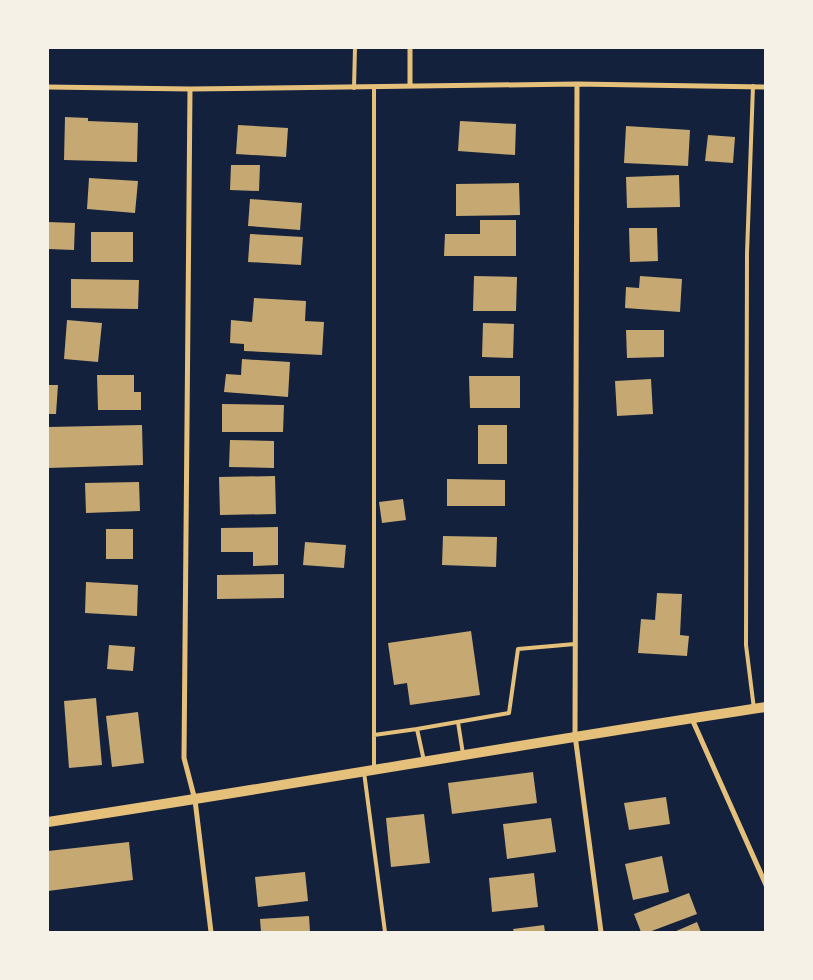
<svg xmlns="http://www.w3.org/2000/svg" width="813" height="980" font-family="'Fira Sans',sans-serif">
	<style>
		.building { fill: #c6a872 }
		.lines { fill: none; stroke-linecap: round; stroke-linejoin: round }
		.service { stroke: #e5c07b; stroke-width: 4 }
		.minor { stroke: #e5c07b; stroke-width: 5 }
		.secondary { stroke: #e5c07b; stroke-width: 10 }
	</style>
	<rect width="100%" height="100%" fill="#14213d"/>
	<path class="building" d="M 65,117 L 88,118 L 88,121 L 138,123 L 137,162 L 64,160 Z
		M 460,121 L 516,124 L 515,155 L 458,151 Z
		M 238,125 L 288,128 L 286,157 L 236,154 Z
		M 626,126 L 690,130 L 688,166 L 624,163 Z
		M 708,135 L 735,137 L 733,163 L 705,161 Z
		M 231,165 L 260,165 L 259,191 L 230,190 Z
		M 679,175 L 680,207 L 627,208 L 626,177 Z
		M 89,178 L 138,181 L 135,213 L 87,209 Z
		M 519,183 L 520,215 L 456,216 L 456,184 Z
		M 250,199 L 302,203 L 300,230 L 248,226 Z
		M 480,220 L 516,220 L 516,256 L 444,256 L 445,234 L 480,234 Z
		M 48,222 L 75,223 L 74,250 L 48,249 Z
		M 629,228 L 657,228 L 658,261 L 630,262 Z
		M 91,232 L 133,232 L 133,262 L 91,262 Z
		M 250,234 L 303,237 L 301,265 L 248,262 Z
		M 474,276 L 517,277 L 516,311 L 473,311 Z
		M 640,276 L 682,279 L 680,312 L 625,308 L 626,287 L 639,288 Z
		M 71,279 L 139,280 L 138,309 L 71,308 Z
		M 254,298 L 306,301 L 305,321 L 324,322 L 322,355 L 244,351 L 244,344 L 230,343 L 231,320 L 252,322 Z
		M 67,320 L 102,323 L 98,362 L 64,359 Z
		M 483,323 L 514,324 L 513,358 L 482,357 Z
		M 626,330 L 664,330 L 664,357 L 627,358 Z
		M 242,359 L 290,362 L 288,397 L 224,392 L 226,374 L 241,375 Z
		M 97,375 L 134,375 L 134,392 L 141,392 L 141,410 L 98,410 Z
		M 469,376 L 520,376 L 520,408 L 470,408 Z
		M 651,379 L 653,414 L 617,416 L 615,381 Z
		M 48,385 L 58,385 L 56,414 L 48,414 Z
		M 222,404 L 284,405 L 283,432 L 222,432 Z
		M 142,425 L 143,465 L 48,468 L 48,427 Z
		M 478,425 L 507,425 L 507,464 L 478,464 Z
		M 230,440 L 274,441 L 274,468 L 229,467 Z
		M 275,476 L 276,514 L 220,515 L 219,477 Z
		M 447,479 L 505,480 L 505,506 L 447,506 Z
		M 139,482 L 140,511 L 86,513 L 85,483 Z
		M 403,499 L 406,520 L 382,523 L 379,502 Z
		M 278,527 L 278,565 L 253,566 L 253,552 L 221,552 L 221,528 Z
		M 106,529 L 133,529 L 133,559 L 106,559 Z
		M 443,536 L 497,537 L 496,567 L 442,565 Z
		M 305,542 L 346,545 L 344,568 L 303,565 Z
		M 284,574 L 284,598 L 217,599 L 217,575 Z
		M 86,582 L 138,585 L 137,616 L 85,613 Z
		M 657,593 L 682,594 L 680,635 L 689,636 L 687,656 L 638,653 L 641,619 L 655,620 Z
		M 471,631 L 480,695 L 410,705 L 407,683 L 394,685 L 388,643 Z
		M 109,645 L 135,647 L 133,671 L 107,669 Z
		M 96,698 L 102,765 L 69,768 L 64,701 Z
		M 138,712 L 144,763 L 112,767 L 106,716 Z
		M 533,772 L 537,803 L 452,814 L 448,783 Z
		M 666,797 L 670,824 L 629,830 L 624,803 Z
		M 424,814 L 430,863 L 391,867 L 386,818 Z
		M 551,818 L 556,852 L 507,859 L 503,824 Z
		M 129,842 L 133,880 L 48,891 L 48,851 Z
		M 662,856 L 669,892 L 633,900 L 625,864 Z
		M 305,872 L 308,901 L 258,907 L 255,877 Z
		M 534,873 L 538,907 L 492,912 L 489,878 Z
		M 689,893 L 697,914 L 649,932 L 641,932 L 634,914 Z
		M 309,916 L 310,932 L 261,932 L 260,919 Z
		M 697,922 L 701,932 L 674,932 Z
		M 544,925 L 545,932 L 514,932 L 513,929 Z"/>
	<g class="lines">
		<path class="service" d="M 753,86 L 747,253 L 746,645 L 754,709
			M 354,88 L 355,48
			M 374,88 L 374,768
			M 458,722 L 463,754
			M 374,735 L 417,729
			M 424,761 L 417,729 L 509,713 L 518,649 L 575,644
			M 364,772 L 385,932"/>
		<path class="minor" d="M 577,84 L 575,735 L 601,932
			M 410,86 L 410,48
			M 48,87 L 190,89 L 577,84 L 766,87
			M 190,89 L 184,758 L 195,800 L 211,932
			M 692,719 L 766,885"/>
		<path class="secondary" d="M 48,822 C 287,786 526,743 766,707"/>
	</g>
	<rect width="813" height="980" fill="none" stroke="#f6f1e7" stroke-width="98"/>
</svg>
